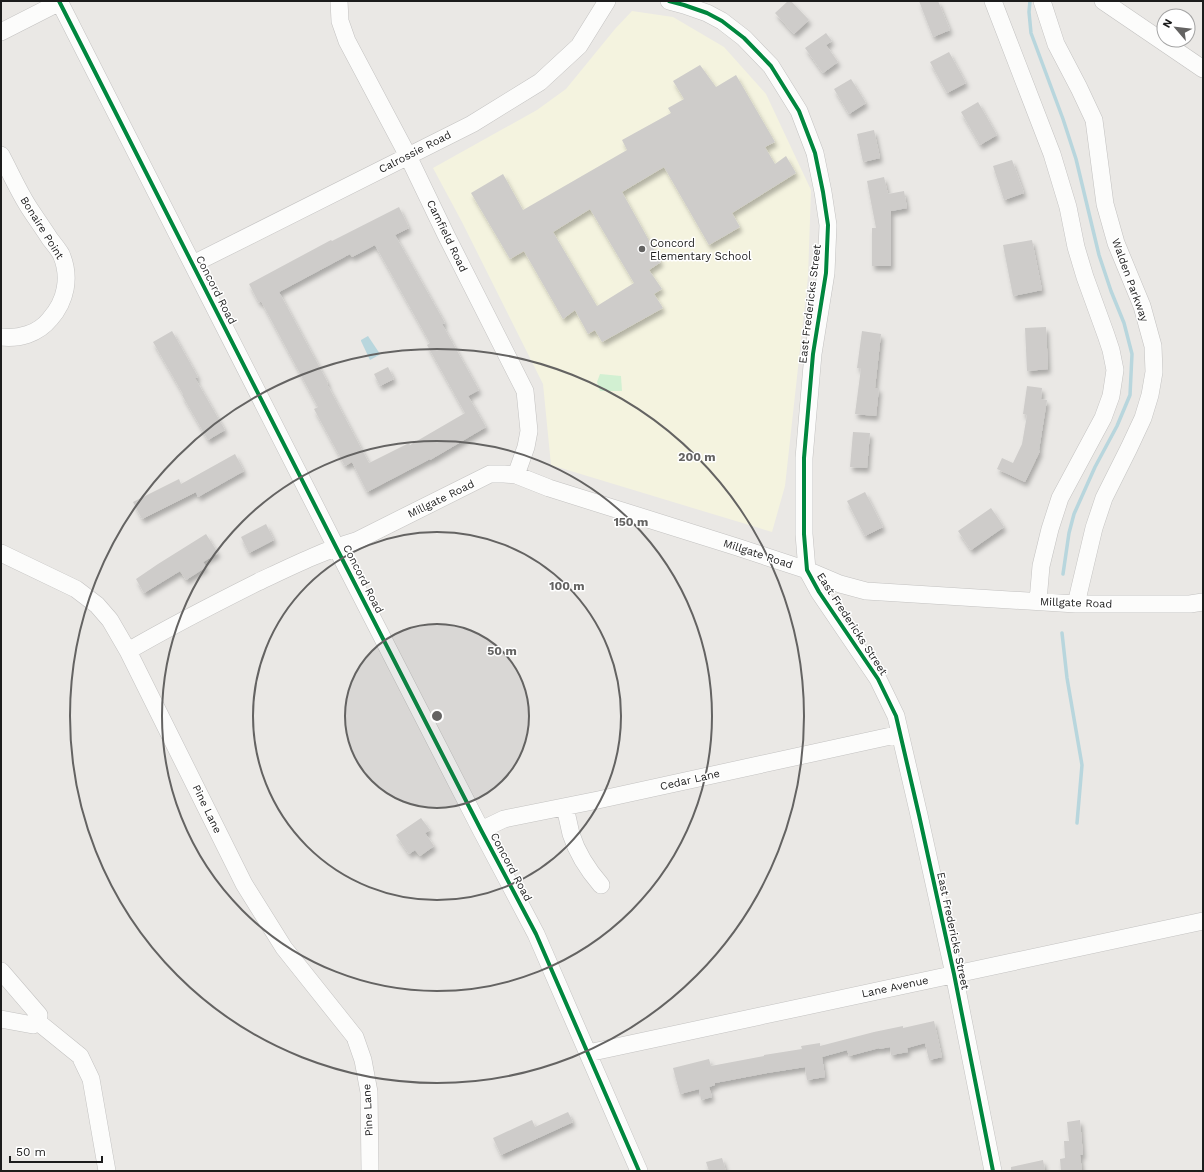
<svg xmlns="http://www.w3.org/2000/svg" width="1204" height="1172" font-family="'Work Sans',sans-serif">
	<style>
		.education { fill: #f4f3df }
		.park { fill: #d2f0d2 }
		.water { fill: #b8d6dd }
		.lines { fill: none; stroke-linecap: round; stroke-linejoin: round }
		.stream { stroke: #b8d6dd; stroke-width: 3.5 }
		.building { fill: #ceccca; fill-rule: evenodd; filter: url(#shadow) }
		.minor-casing { stroke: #c3c2c1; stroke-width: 18 }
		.minor { stroke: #fcfcfb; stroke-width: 17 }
		.cycleway-casing { stroke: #fff; stroke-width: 6 }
		.cycleway { stroke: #00873e; stroke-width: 4 }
		.ring { fill: none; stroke: #646362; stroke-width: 2 }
		.poi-dot { fill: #646362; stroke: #fff; stroke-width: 1.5 }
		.labels { text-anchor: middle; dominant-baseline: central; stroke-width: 3; stroke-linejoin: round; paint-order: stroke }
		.street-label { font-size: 11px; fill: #1c1c1c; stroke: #fff }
		.poi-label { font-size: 11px; fill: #1c1c1c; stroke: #fff; text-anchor: start }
		.centre { fill: #646362; stroke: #fff; stroke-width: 2 }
		.ring-label { font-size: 12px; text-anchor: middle; font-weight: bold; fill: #646362; stroke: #fff; stroke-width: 3; stroke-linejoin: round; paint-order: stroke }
	</style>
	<defs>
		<filter id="shadow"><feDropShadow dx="2.5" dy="4.5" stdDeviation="2" flood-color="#0004"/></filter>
	</defs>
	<rect width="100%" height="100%" fill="#eae8e5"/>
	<path class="education" d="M 632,11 L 673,17 L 724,47 L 766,94 L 811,190 L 808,277 L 785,486 L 772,532 L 551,465 L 543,384 L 462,222 L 433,168 L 537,110 L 566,89 L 615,29 Z"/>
	<path class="park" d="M 600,374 L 621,376 L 622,391 L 600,391 L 597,382 Z"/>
	<path class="water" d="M 368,336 L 380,354 L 379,355 L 370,360 L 361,341 L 361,340 Z"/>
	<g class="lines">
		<path class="stream" d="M 1030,1 L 1029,12 L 1031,33 L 1063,119 L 1076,159 L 1099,255 L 1111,291 L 1124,323 L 1132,354 L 1130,395 L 1117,426 L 1095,467 L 1074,514 L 1069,533 L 1063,574
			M 1062,633 L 1067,678 L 1082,765 L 1077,823"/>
	</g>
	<path class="building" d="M 788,1 L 791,1 L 809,20 L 794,34 L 775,13 Z
		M 919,1 L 938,1 L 950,30 L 933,37 Z
		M 826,33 L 832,41 L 826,45 L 838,62 L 823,73 L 805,48 Z
		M 949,52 L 966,83 L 947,93 L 930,62 Z
		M 700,65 L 716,87 L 736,75 L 775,142 L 765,147 L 775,164 L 786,156 L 796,173 L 732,213 L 740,227 L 709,245 L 664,167 L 622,192 L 661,262 L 649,270 L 662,289 L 654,294 L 663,308 L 602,342 L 595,330 L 588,334 L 575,310 L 563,319 L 524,251 L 510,259 L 471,193 L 503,174 L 523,210 L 627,150 L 622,140 L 671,113 L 668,108 L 684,99 L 673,81 ZM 590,209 L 634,283 L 597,306 L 553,232 Z
		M 851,79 L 866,103 L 849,114 L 834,89 Z
		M 978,102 L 997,135 L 980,145 L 961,112 Z
		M 874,130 L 880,158 L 863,162 L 857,134 Z
		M 1012,160 L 1024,193 L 1004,200 L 993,166 Z
		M 884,177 L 888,194 L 904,191 L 907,208 L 891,211 L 891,266 L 872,266 L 872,228 L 876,228 L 867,181 Z
		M 399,207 L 409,228 L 395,235 L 445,323 L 442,324 L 479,390 L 468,396 L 486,427 L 430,460 L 430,459 L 367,492 L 352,462 L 345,466 L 314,409 L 318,407 L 261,301 L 259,303 L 249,284 L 331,240 L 332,241 ZM 375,245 L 430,343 L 427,345 L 465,413 L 410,445 L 409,443 L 369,463 L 327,384 L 328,383 L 279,292 L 350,254 L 352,257 Z
		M 1032,240 L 1042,290 L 1013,296 L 1003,245 Z
		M 1046,327 L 1048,369 L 1027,371 L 1025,328 Z
		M 172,331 L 198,377 L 195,378 L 225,430 L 208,440 L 182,395 L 183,394 L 153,342 Z
		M 862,331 L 881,334 L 875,388 L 879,388 L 876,416 L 855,414 L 861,368 L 857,368 Z
		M 388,367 L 394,379 L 380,386 L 374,374 Z
		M 1027,386 L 1042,388 L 1041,399 L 1047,400 L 1039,450 L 1040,451 L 1025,482 L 997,469 L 1002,458 L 1013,463 L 1022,444 L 1027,415 L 1023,414 Z
		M 853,432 L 870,433 L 867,468 L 850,467 Z
		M 235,454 L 244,471 L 198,497 L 196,492 L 142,519 L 133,502 L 179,479 L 181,484 Z
		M 865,492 L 883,527 L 865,536 L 847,501 Z
		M 991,508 L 1004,527 L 971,550 L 958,531 Z
		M 266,524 L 274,540 L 249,553 L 241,537 Z
		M 206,534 L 218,553 L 203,562 L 206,567 L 186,580 L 180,571 L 144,593 L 136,579 L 158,564 Z
		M 421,818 L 430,830 L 425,833 L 434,846 L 420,856 L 415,850 L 409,854 L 396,835 Z
		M 934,1021 L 942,1057 L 929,1060 L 925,1043 L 907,1048 L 908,1052 L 891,1055 L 890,1047 L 879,1049 L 879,1048 L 849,1056 L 847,1050 L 822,1057 L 825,1077 L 807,1080 L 805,1067 L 767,1073 L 715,1083 L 715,1085 L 709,1087 L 712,1097 L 701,1100 L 699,1089 L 680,1094 L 673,1068 L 709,1059 L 711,1066 L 764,1056 L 764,1055 L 802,1049 L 801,1046 L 820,1043 L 820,1046 L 874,1032 L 903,1026 L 903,1028 Z
		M 568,1112 L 573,1122 L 501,1155 L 493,1138 L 532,1120 L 535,1127 Z
		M 1080,1120 L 1083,1155 L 1080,1155 L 1082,1171 L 1061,1171 L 1060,1159 L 1065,1158 L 1064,1141 L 1069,1141 L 1067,1122 Z
		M 722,1158 L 726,1171 L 709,1171 L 706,1162 Z
		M 1043,1160 L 1045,1171 L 1011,1171 L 1011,1167 Z"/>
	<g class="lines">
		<defs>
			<path id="minor" d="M 59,1 L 336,547 L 481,830 L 536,934 L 639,1171
				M 339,1 L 340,21 L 347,41 L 408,156 L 446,235 L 525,391 L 529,431 L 526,447 L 516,475
				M 669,1 L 684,5 L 707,13 L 722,21 L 744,38 L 771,66 L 799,111 L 815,153 L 823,192 L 828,225 L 826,273 L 813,354 L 804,458 L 804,534 L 807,570 L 819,592 L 878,679 L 896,716 L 919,815 L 954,974 L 993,1171
				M 993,1 L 1052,154 L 1068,207 L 1076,247 L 1085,277 L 1106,335 L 1111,350 L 1115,370 L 1111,396 L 1103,418 L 1060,498 L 1050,529 L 1041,566 L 1038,601
				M 1042,1 L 1056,44 L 1079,88 L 1094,120 L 1105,204 L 1116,243 L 1142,306 L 1153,346 L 1154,372 L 1150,395 L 1143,418 L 1129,448 L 1104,498 L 1094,528 L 1076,604
				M 1103,1 L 1203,69
				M 1,32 L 60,2
				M 1,155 C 10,172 18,190 28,206 C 35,217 43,228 50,239 C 54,244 58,249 61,254 C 71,277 66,301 50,319 C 38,334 19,339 1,337
				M 193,264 L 472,124 L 540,82 L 579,46 L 607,1
				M 1,553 L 76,589 L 97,605 L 110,620 L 128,651 L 244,884 L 284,948 L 355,1037 L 363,1060 L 369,1092 L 370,1171
				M 128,651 C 171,626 214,604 258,582 C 290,567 322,551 356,541 L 490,474 L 504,474 L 516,475 L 549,488 L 737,547 L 807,570 L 840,584 L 866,591 L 1076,604 L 1190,604 L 1203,602
				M 565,807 C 567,816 569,825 571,834 C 577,853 588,870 601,885
				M 481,830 L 504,819 L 598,800 L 900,734
				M 1,971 L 39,1015 L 38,1022 L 33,1025 L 1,1019
				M 38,1022 L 80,1056 L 91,1079 L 107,1171
				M 588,1053 L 1203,921"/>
		</defs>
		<use href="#minor" class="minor-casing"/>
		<use href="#minor" class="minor"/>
		<defs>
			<path id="cycleway" d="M 59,1 L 336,547 L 481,830 L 536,934 L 639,1171
				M 669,1 L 684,5 L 707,13 L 722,21 L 744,38 L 771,66 L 799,111 L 815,153 L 823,192 L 828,225 L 826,273 L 813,354 L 804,458 L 804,534 L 807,570 L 819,592 L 878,679 L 896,716 L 919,815 L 954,974 L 993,1171"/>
		</defs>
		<use href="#cycleway" class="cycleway-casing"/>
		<use href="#cycleway" class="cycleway"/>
	</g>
	<circle cx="437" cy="716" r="92" fill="#646362" fill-opacity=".12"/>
	<g class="ring">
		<circle cx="437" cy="716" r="92"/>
		<circle cx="437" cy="716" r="184"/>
		<circle cx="437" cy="716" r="275"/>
		<circle cx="437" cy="716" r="367"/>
	</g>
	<circle class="poi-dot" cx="642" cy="249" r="4"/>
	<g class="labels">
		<g class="street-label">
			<text transform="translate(415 152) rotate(-27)">Calrossie Road</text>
			<text transform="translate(42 228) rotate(58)">Bonaire Point</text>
			<text transform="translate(447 236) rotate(64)">Camfield Road</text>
			<text transform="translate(1130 280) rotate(70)">Walden Parkway</text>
			<text transform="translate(216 290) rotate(63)">Concord Road</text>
			<text transform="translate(810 304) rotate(-83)">East Fredericks Street</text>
			<text transform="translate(441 499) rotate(-26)">Millgate Road</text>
			<text transform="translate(758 554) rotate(18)">Millgate Road</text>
			<text transform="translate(363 579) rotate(63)">Concord Road</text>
			<text transform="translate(1076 603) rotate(2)">Millgate Road</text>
			<text transform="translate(852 624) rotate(57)">East Fredericks Street</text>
			<text transform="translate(690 780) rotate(-13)">Cedar Lane</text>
			<text transform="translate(207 809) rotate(64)">Pine Lane</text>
			<text transform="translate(511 867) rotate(62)">Concord Road</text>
			<text transform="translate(953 931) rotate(78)">East Fredericks Street</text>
			<text transform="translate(895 987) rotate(-12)">Lane Avenue</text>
			<text transform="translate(368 1110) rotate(-93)">Pine Lane</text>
		</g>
		<g class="poi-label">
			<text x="650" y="243">Concord<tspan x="650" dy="13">Elementary School</tspan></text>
		</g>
	</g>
	<circle cx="437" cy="716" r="6" class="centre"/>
	<g class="ring-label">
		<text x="697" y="461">200 m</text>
		<text x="631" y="526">150 m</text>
		<text x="567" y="590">100 m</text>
		<text x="502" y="655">50 m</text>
	</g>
	<rect width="1204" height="1172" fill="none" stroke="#1c1c1c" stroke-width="4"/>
	<g transform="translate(1176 28) rotate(298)"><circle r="19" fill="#ffffff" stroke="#a4a4a4"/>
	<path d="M0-3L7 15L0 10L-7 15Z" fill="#646362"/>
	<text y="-6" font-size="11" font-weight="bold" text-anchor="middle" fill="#1c1c1c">N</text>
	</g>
	<path d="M10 1156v6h92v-6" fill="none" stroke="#1c1c1c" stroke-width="2"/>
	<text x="16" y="1156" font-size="12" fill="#1c1c1c" stroke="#ffffff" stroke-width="3" paint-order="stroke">50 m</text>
</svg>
